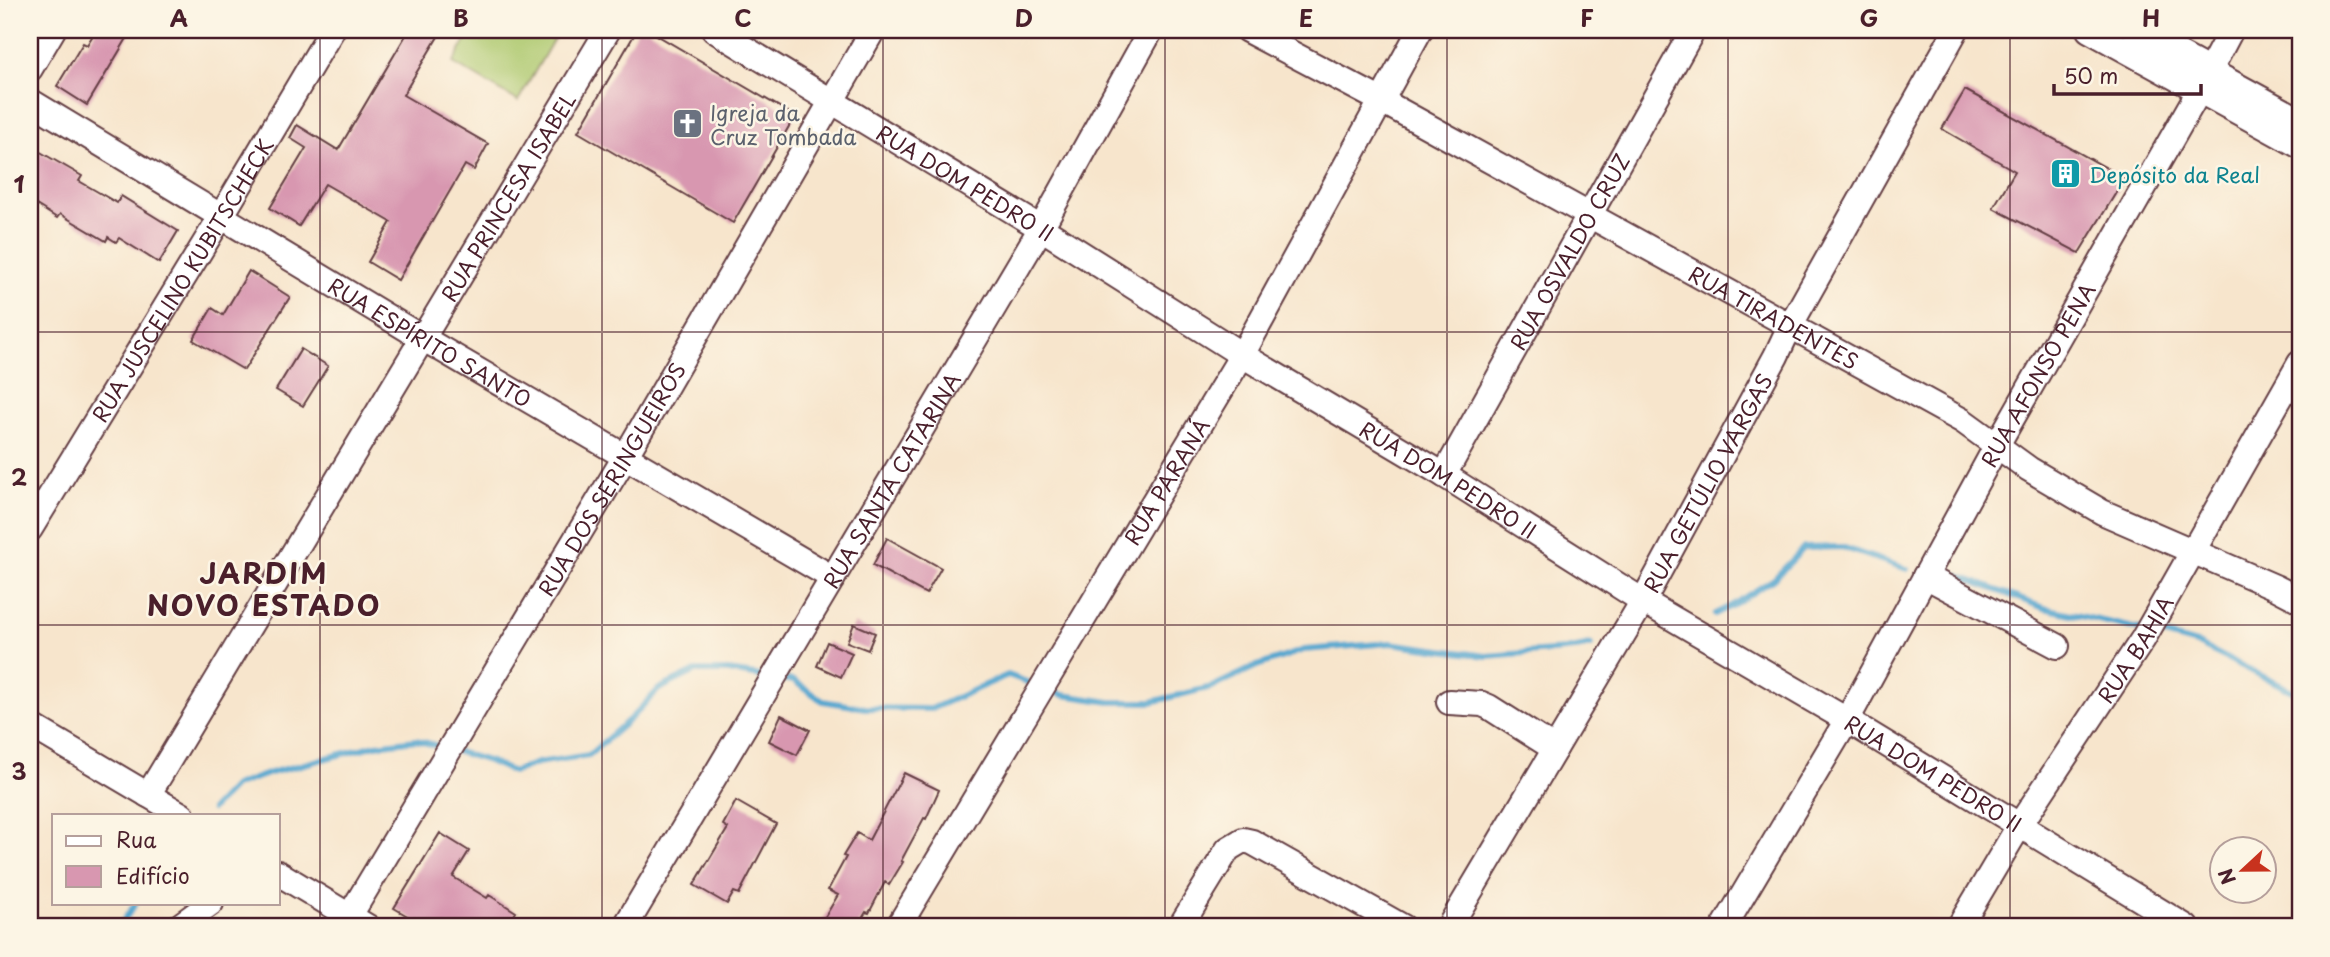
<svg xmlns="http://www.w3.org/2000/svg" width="2330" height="957" font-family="'Playpen Sans',sans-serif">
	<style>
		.green { fill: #aec96f; stroke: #7c744d; stroke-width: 2 }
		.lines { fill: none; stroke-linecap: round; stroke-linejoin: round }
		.stream { stroke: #55a6cf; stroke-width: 6 }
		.building { fill: #d897b0 }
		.minor-casing { stroke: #643d43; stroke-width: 28 }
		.minor { stroke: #fff; stroke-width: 24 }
		.grid { fill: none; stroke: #4a1f2b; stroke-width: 2; stroke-opacity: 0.55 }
		.labels { text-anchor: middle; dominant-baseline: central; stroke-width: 5; stroke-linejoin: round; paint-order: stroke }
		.worship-label { font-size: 21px; fill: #5b616d; stroke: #fcf5e5; text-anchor: start }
		.culture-label { font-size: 21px; fill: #0d838f; stroke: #fcf5e5; text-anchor: start }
		.street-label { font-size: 21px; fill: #4a1f2b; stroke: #fcf5e5 }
		.district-label { font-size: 28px; font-weight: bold; letter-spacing: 2px; fill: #4a1f2b; stroke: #fcf5e5 }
		.neatline { fill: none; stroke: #4a1f2b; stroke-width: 2.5 }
		.grid-label { font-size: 23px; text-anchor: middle; font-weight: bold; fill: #4a1f2b }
	</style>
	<rect width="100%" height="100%" fill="#fcf5e5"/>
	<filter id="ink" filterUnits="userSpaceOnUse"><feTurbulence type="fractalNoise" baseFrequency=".0143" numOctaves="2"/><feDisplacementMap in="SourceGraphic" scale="14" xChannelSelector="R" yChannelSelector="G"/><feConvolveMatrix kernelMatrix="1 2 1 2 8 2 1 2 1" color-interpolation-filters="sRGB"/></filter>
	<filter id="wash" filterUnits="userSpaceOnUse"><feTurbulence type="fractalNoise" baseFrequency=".00686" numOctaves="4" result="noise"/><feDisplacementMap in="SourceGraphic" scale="28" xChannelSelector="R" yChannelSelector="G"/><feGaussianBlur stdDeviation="1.57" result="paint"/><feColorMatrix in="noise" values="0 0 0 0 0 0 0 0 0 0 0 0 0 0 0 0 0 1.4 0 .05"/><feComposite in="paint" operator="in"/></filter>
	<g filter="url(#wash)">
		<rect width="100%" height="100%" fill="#f7e5cc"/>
		<path class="green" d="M 472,30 L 559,30 L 518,101 L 453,63 Z"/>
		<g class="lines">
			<path class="stream" d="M 1951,573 L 2044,608 L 2143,630
				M 1715,614 L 1731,606 L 1774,579 L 1804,548 L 1842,547 L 1907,569
				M 2154,632 L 2200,645 L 2300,695
				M 779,679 L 794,681 L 823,701 L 865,708 L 931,709 L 1008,675 L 1035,685
				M 1049,690 L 1063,695 L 1110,702 L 1151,702 L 1212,687 L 1257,666 L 1304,650 L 1390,643 L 1486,656 L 1566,650 L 1591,645
				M 455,751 L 488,761 L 513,772 L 537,763 L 589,755 L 631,718 L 659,689 L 696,671 L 728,671 L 768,677
				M 212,809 L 234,786 L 270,773 L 376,745 L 416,740 L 445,748
				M 119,927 L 136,903"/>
		</g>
		<g id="blocks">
			<path class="building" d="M 96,30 L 132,30 L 87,105 L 57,86 L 83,43 L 87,45 Z
				M 409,30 L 442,30 L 403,95 L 488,144 L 474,170 L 465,165 L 398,280 L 368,262 L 391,222 L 325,184 L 299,226 L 270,208 L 306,148 L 290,138 L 297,125 L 338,150 Z
				M 637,30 L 648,30 L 795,116 L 733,223 L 578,132 Z
				M 1965,90 L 2125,178 L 2079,253 L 1993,208 L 2015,171 L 1942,129 Z
				M 30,146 L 82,176 L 79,181 L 117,203 L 121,196 L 178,231 L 159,263 L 119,238 L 116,242 L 108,237 L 106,241 L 60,214 L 57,218 L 30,201 Z
				M 249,271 L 290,297 L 244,370 L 193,340 L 212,308 L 223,315 Z
				M 301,349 L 328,366 L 303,406 L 276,390 Z
				M 887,538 L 941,568 L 926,594 L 873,565 Z
				M 854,624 L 875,633 L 868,650 L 847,642 Z
				M 827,642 L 852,653 L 841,677 L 817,666 Z
				M 781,715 L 810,730 L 797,755 L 769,741 Z
				M 904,773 L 939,790 L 926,819 L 924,818 L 901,861 L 903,862 L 889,885 L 885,882 L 869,913 L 866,912 L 857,927 L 819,927 L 838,895 L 828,890 L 846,857 L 843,856 L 857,833 L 869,840 Z
				M 736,801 L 776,824 L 739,894 L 734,892 L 727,904 L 694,885 L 728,828 L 723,825 Z
				M 440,833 L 469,851 L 453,877 L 487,898 L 489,895 L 516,912 L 507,927 L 426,927 L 394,908 Z"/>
		</g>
	</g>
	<g filter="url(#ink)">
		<use href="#blocks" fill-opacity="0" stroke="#643d43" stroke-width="2"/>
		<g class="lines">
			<defs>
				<g id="minor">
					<path id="s1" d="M 714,30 L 1041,228 L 1242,355 L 1444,475 L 1643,601 L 1847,720 L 2186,927"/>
					<path id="s2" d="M 1247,30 L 1382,101 L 1963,421 L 2029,469 L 2102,512 L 2275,587 L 2300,600"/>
					<path d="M 2089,30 L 2300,146"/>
					<path d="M 2135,30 L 2300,120"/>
					<path d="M 30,69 L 53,30"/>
					<path id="s3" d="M 30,101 L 424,339 L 833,578"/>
					<path id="s4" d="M 1444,475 L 1693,30"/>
					<path id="s5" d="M 30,529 L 222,215 L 332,30"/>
					<path d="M 1925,576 L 2057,646"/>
					<path d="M 1449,702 L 1482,704 L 1489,707 L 1555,749"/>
					<path d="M 30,725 L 182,815"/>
					<path id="s6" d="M 148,795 L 608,30"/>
					<path d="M 278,873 L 368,927"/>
					<path d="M 178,927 L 211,903"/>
					<path id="s7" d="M 343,927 L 625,457 L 873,30"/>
					<path id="s8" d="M 625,927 L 1041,228 L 1151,30"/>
					<path id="s9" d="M 898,927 L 1242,355 L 1420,30"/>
					<path d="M 1180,927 L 1228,849 L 1243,840 L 1252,842 L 1403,927"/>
					<path id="s10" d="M 1449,927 L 1643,601 L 1776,356 L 1790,326 L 1956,30"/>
					<path id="s11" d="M 1724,927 L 1847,720 L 1997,445 L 2199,91 L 2231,30"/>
					<path id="s12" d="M 1959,927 L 2019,826 L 2143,639 L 2300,363"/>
				</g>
			</defs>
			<use href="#minor" class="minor-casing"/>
			<use href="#minor" class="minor"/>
		</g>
	</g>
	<path class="grid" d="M 320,30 L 320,927M 602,30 L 602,927M 883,30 L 883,927M 1165,30 L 1165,927M 1447,30 L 1447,927M 1728,30 L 1728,927M 2010,30 L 2010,927M 30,332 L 2300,332M 30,625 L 2300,625"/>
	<defs>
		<symbol id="church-square" viewBox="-11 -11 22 22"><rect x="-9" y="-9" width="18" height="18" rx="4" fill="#6b7280" stroke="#fcf5e5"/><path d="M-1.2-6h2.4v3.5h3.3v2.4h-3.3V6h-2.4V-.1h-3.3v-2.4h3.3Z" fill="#fff"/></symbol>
		<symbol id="building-square" viewBox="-11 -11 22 22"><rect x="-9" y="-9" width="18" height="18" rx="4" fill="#0f9aa8" stroke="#fcf5e5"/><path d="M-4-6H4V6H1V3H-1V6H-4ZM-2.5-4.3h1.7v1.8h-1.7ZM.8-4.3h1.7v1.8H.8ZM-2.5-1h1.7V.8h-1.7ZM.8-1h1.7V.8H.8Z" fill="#fff"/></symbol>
	</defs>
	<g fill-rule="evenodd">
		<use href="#church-square" x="670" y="106" width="35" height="35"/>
		<use href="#building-square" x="2048" y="156" width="35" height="35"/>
	</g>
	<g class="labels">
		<g class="worship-label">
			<text x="710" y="112">Igreja da<tspan x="710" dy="24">Cruz Tombada</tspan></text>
		</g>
		<g class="culture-label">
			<text x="2089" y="174">Depósito da Real</text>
		</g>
		<g class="street-label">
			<text stroke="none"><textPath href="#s1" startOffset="294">RUA DOM PEDRO II</textPath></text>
			<text stroke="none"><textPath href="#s6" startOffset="698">RUA PRINCESA ISABEL</textPath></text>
			<text stroke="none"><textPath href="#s4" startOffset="256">RUA OSVALDO CRUZ</textPath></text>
			<text stroke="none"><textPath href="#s5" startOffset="292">RUA JUSCELINO KUBITSCHECK</textPath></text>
			<text stroke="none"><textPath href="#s2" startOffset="600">RUA TIRADENTES</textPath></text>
			<text stroke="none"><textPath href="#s3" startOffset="467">RUA ESPÍRITO SANTO</textPath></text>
			<text stroke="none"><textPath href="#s11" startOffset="635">RUA AFONSO PENA</textPath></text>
			<text stroke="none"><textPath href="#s7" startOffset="522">RUA DOS SERINGUEIROS</textPath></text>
			<text stroke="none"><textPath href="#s8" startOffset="520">RUA SANTA CATARINA</textPath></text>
			<text stroke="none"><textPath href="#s1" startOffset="861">RUA DOM PEDRO II</textPath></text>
			<text stroke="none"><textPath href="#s9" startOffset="520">RUA PARANÁ</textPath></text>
			<text stroke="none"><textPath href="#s10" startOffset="514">RUA GETÚLIO VARGAS</textPath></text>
			<text stroke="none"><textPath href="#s12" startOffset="329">RUA BAHIA</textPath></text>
			<text stroke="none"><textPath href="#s1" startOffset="1428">RUA DOM PEDRO II</textPath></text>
		</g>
		<g class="district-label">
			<text x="264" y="572">JARDIM<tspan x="264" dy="32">NOVO ESTADO</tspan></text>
		</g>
	</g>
	<rect width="2330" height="957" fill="none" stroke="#fcf5e5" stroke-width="77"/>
	<rect x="52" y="814" width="228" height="91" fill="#fcf5e5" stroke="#b59f9b" stroke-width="2"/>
	<rect x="66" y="836" width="35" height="10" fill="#ffffff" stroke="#b59f9b" stroke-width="2"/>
	<text x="116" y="848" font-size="21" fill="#4a1f2b">Rua</text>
	<rect x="66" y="866" width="35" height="21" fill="#d897b0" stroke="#b59f9b" stroke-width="2"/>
	<text x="116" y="884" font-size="21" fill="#4a1f2b">Edifício</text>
	<g transform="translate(2243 870) rotate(248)"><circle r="33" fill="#fcf5e5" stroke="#b59f9b" stroke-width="2"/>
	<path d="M0-5L12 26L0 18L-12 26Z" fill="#c8321e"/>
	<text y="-10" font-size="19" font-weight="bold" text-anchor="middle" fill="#4a1f2b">N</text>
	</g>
	<path d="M2054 84v10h147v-10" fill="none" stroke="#4a1f2b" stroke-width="3.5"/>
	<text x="2064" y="84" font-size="21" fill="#4a1f2b" stroke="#fcf5e5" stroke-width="5" paint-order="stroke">50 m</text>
	<rect x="38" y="38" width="2254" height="880" class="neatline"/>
	<g class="grid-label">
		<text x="179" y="27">A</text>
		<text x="461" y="27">B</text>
		<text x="743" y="27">C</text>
		<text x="1024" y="27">D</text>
		<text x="1306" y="27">E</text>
		<text x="1587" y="27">F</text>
		<text x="1869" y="27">G</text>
		<text x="2151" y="27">H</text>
		<text x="19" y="193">1</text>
		<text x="19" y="486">2</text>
		<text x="19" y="780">3</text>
	</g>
</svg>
